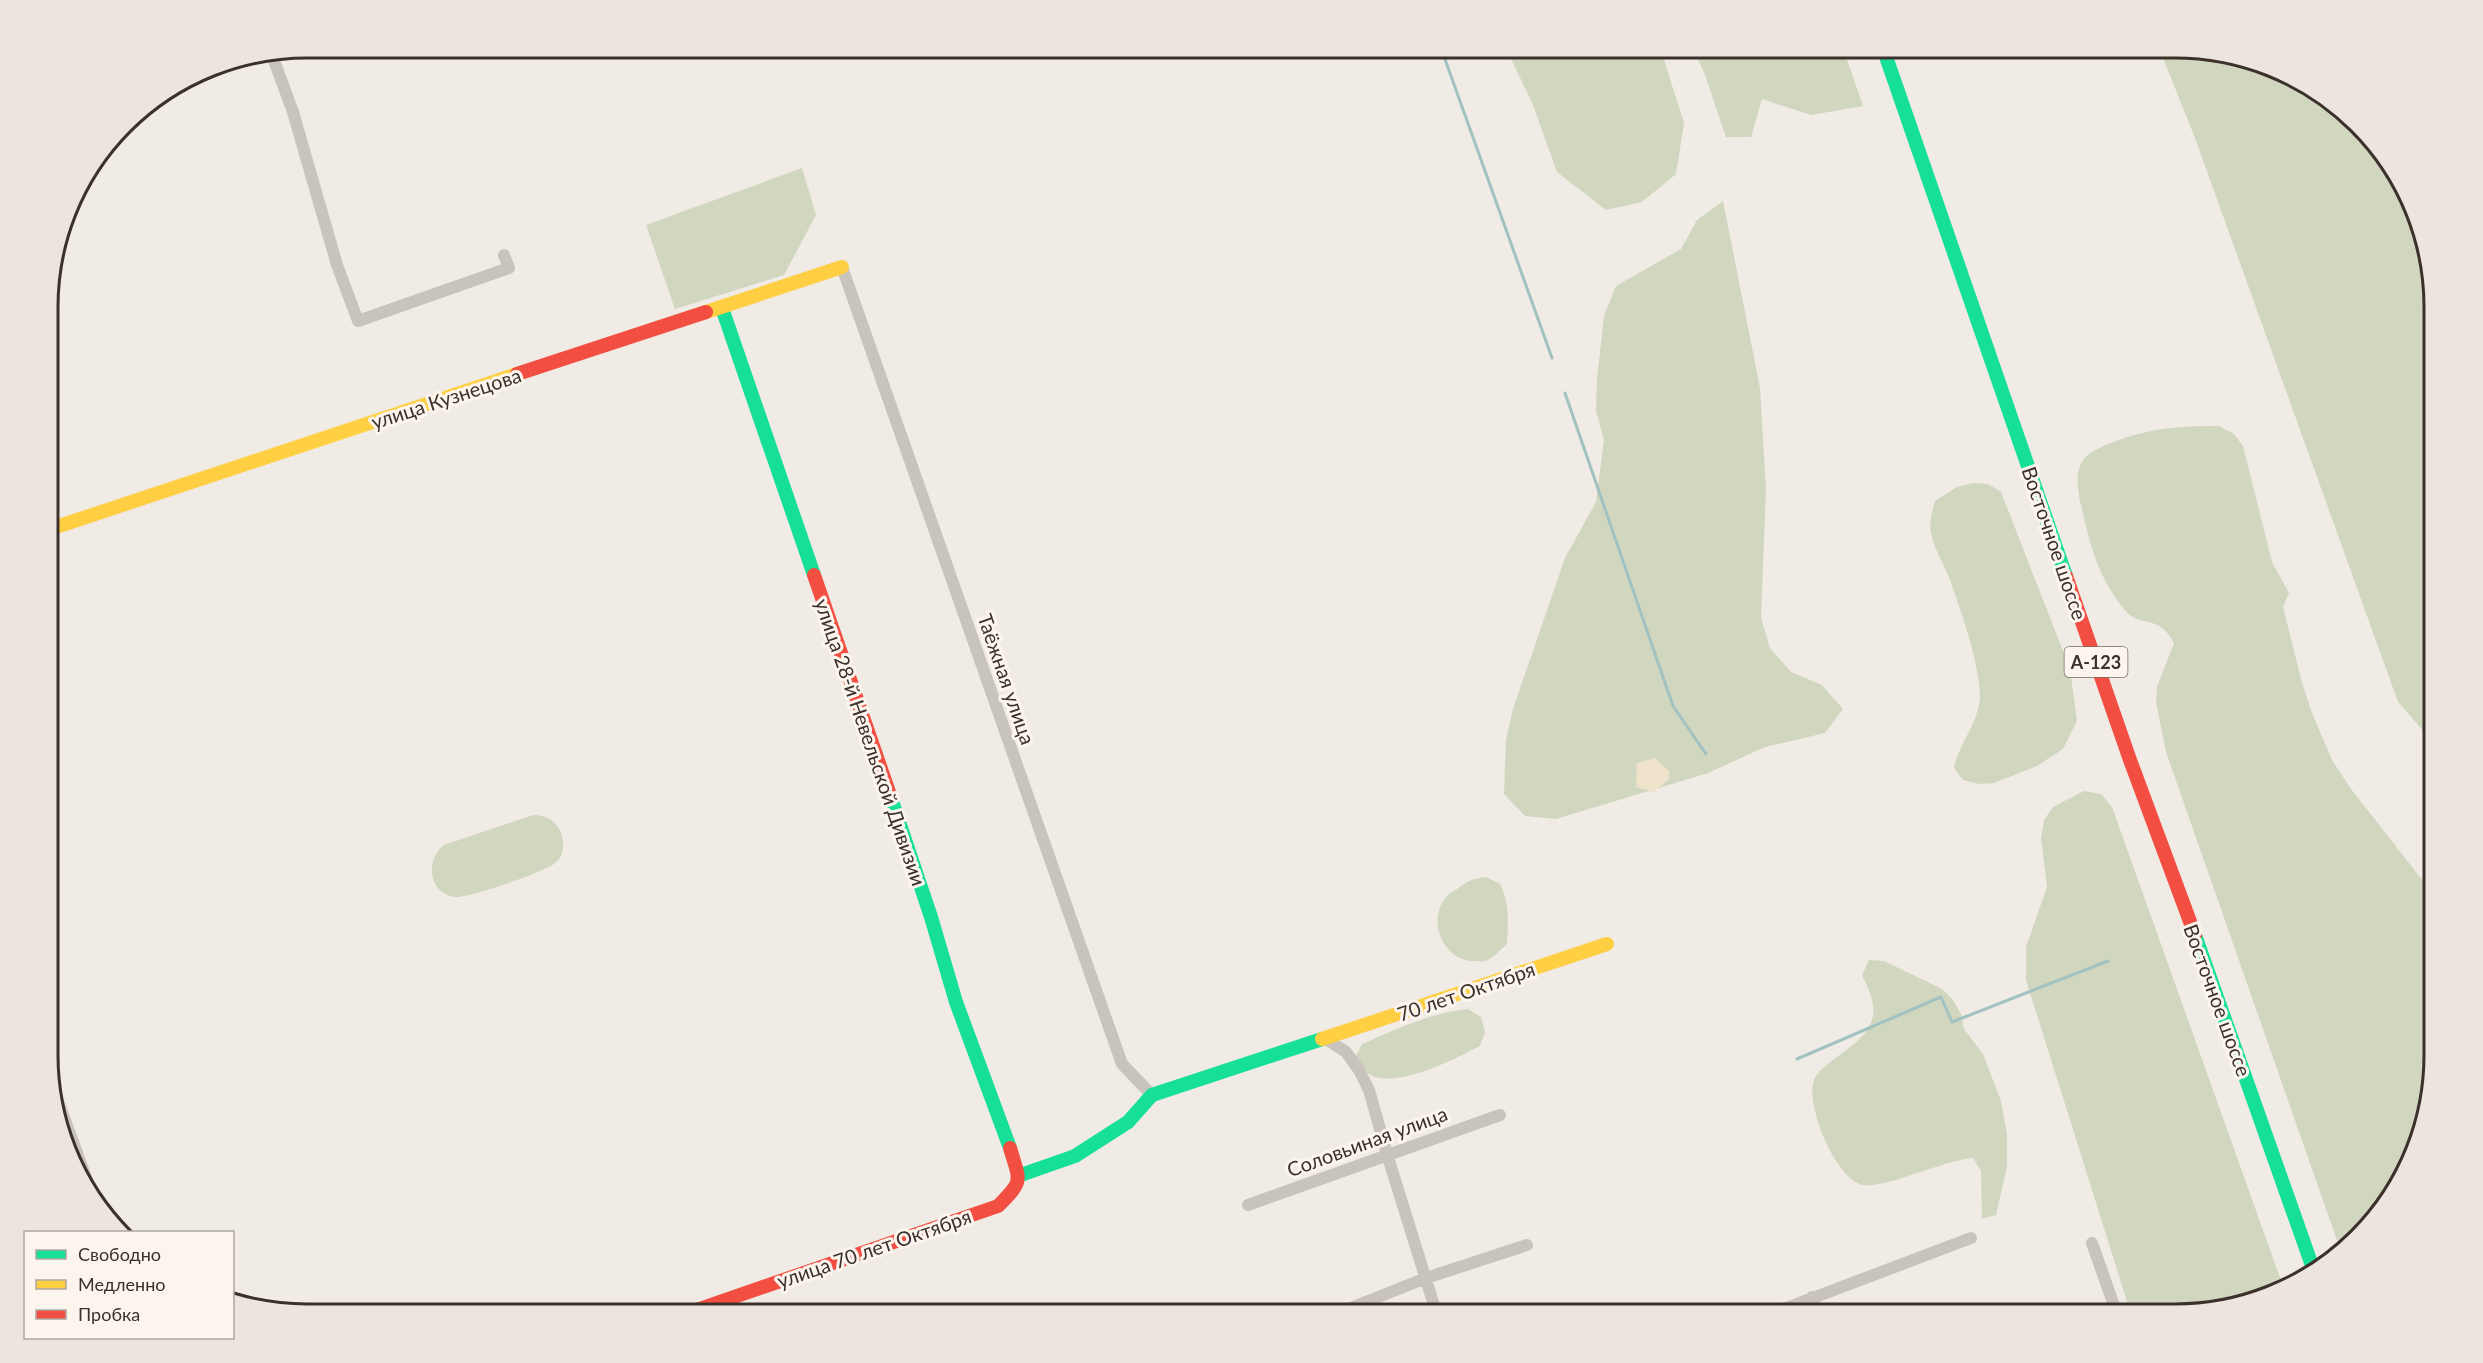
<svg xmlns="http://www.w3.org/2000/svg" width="2483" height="1363" font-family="Lato,sans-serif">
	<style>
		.green { fill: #d1d6bf }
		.sand { fill: #efe3cc }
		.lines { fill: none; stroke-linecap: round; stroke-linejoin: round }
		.stream { stroke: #a1c2c1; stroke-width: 3 }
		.street { stroke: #c9c3be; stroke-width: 12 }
		.fast { stroke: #16e098; stroke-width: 14 }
		.slow { stroke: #ffcf43; stroke-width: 14 }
		.jam { stroke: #f24e42; stroke-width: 14 }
		.labels { text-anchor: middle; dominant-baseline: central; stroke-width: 6; stroke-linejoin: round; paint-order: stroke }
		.shield { fill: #fbf5ee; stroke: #756b66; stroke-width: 1.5 }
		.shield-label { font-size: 18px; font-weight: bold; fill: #3b302b }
		.street-label { font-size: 20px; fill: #3b302b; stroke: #fbf5ee }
		.rim { fill: none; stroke: #3b302b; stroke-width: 3 }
	</style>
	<rect width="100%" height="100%" fill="#f0ebe5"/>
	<path class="green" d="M 1506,48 L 1655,48 L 1664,60 L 1684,123 L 1676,174 L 1642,202 L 1606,210 L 1557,172 L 1533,105 Z
		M 1693,48 L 1843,48 L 1863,106 L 1811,115 L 1762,99 L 1751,137 L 1726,137 L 1705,75 Z
		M 2159,48 L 2176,48 L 2243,57 L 2305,83 L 2391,164 L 2421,225 L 2434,290 L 2434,743 L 2398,702 L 2195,138 Z
		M 802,168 L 816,215 L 784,275 L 675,309 L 646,225 Z
		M 1723,201 L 1760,388 L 1766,489 L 1761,618 L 1770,648 L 1791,672 L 1822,685 L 1843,709 L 1825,733 L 1765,747 L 1708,773 L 1556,819 L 1525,816 L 1504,794 L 1506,740 L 1513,709 L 1565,558 L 1596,502 L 1604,440 L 1596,411 L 1597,379 L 1604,316 L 1616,286 L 1681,249 L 1697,220 Z
		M 2219,426 L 2234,434 L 2243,446 L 2272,562 L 2289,593 L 2283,607 L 2302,683 L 2312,713 L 2332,760 L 2351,789 L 2434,895 L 2434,1072 L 2400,1185 L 2340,1249 L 2166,752 L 2156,702 L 2157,687 L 2174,643 C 2158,612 2140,630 2124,609 C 2103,584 2092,553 2085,522 C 2081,503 2071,476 2084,459 C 2090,451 2102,447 2111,443 C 2149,428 2179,426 2219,426 Z
		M 1973,483 L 1988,484 L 2001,492 L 2070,669 L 2077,721 L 2063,749 L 2037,766 L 1994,783 L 1979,784 L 1963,780 L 1954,768 C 1959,743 1980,721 1980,695 C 1979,662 1961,611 1950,580 C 1944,564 1934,549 1931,533 C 1929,522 1932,512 1935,501 L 1957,487 Z
		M 2084,791 L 2101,794 L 2112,807 L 2284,1289 C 2235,1313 2185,1315 2131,1314 L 2026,980 L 2026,947 L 2047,887 L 2041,838 L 2044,820 L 2053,807 Z
		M 533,815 C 546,815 557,821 561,833 C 565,844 564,856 555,863 C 548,871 466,899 456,897 C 428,894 425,860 444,845 Z
		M 1486,877 L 1500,884 C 1510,905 1508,922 1507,944 C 1500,950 1493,958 1485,961 C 1481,962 1475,961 1471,961 C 1442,958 1427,920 1446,897 C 1448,894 1454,891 1457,889 C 1467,881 1473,878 1486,877 Z
		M 1869,960 L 1884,961 L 1942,989 L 1953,1000 L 1961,1014 L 1964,1029 L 1983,1054 L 2001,1101 L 2007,1134 L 2007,1166 L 1996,1215 L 1982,1219 L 1981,1171 L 1973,1158 C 1944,1160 1884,1189 1863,1185 C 1836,1180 1805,1105 1814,1080 C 1817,1072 1826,1065 1833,1060 C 1851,1046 1877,1032 1873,1005 C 1872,995 1866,984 1862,975 Z
		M 1468,1009 L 1481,1017 L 1485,1032 L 1480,1046 C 1455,1059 1407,1083 1379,1078 C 1368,1076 1361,1067 1355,1058 L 1362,1044 C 1397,1029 1430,1013 1468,1009 Z"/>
	<path class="sand" d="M 1655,758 L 1669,771 L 1669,779 L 1654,792 L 1636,787 L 1637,763 Z"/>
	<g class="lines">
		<path class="stream" d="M 1441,48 L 1552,358
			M 1565,393 L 1673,706 L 1706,754
			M 1797,1059 L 1941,997 L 1952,1022 L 2108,961"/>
		<path class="street" d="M 272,55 L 293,112 L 337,265 L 358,321 L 509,268 L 504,255
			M 842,267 L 1122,1064 L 1152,1095
			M 1326,1039 L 1346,1052 L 1359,1070 L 1369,1090 L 1387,1154 L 1437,1315
			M 50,1079 L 95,1202
			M 1248,1205 L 1500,1115
			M 2092,1243 L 2117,1314
			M 1812,1297 L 1817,1315
			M 1333,1315 L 1426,1278 L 1527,1245
			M 1768,1315 L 1971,1238"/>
		<path class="fast" d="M 1883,48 L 2066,576
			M 722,308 L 814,575
			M 891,798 L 931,917 L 956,1002 L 1010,1148
			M 2195,935 L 2315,1274
			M 1018,1176 L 1075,1156 L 1128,1122 L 1152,1095 L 1322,1039"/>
		<path class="slow" d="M 706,312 L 842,267
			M 50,529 L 517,374
			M 1322,1039 L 1607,944"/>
		<path class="jam" d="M 517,374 L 706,312
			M 814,575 L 891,798
			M 2066,576 L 2130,760 L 2195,935
			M 682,1315 L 998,1206 C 1024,1180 1020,1182 1010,1148"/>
	</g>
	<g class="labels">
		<rect class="shield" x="2064.5" y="647" width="63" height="30" rx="4.5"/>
		<g class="shield-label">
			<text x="2096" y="662">А-123</text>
		</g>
		<g class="street-label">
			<text transform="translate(446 398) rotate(-18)">улица Кузнецова</text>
			<text transform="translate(2055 543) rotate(71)">Восточное шоссе</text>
			<text transform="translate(1007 679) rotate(71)">Таёжная улица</text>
			<text transform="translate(871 742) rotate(71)">улица 28-й Невельской Дивизии</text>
			<text transform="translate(1466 991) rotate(-19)">70 лет Октября</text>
			<text transform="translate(2218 1000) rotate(70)">Восточное шоссе</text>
			<text transform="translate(1367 1141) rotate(-20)">Соловьиная улица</text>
			<text transform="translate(874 1248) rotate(-19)">улица 70 лет Октября</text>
		</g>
	</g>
	<path d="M0 0H2483V1363H0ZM307 58H2175A249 249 0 0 1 2424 307V1055A249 249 0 0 1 2175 1304H307A249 249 0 0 1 58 1055V307A249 249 0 0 1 307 58Z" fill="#ece5de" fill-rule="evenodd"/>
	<path class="rim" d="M307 58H2175A249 249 0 0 1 2424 307V1055A249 249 0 0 1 2175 1304H307A249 249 0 0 1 58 1055V307A249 249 0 0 1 307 58Z"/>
	<rect x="24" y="1231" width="210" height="108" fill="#fbf5ee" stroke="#aea6a0" stroke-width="1.5"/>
	<rect x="36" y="1250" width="30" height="9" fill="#16e098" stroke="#aea6a0" stroke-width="1.5"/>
	<text x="78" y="1261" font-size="18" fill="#3b302b">Свободно</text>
	<rect x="36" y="1280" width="30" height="9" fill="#ffcf43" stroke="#aea6a0" stroke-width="1.5"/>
	<text x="78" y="1291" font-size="18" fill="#3b302b">Медленно</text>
	<rect x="36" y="1310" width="30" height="9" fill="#f24e42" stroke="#aea6a0" stroke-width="1.5"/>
	<text x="78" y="1321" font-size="18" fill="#3b302b">Пробка</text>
</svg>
